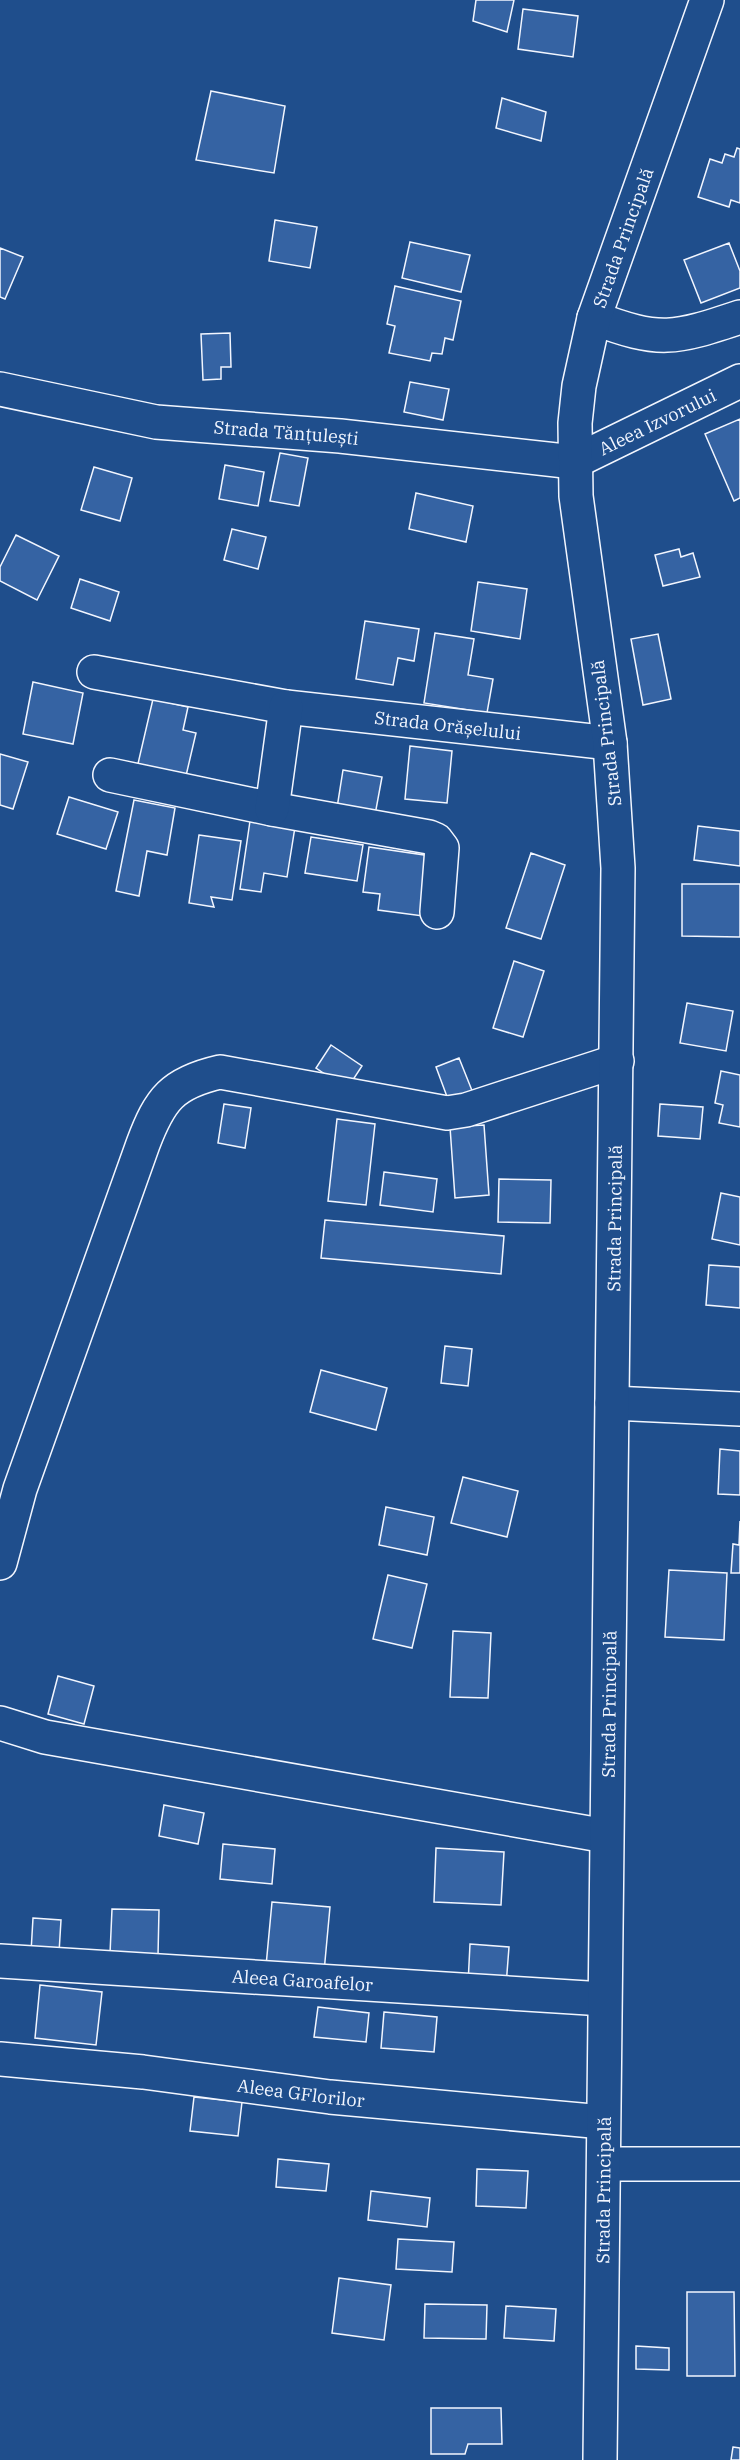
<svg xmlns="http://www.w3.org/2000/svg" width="740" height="2460" font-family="'IBM Plex Serif',serif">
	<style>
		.building { fill: #3563a3; stroke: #f2f6ff; stroke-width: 1.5 }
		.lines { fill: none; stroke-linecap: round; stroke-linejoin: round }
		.minor-casing { stroke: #f2f6ff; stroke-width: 36 }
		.major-casing { stroke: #f2f6ff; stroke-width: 36 }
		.minor { stroke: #1f4e8c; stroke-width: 33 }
		.major { stroke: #1f4e8c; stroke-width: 33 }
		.labels { text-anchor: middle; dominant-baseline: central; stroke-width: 4.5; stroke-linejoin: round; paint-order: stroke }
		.street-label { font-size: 18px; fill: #f2f6ff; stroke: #1f4e8c }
	</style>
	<rect width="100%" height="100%" fill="#1f4e8c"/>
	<path class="building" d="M 476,0 L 514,0 L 507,32 L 473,21 Z
		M 523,9 L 578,16 L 573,57 L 518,49 Z
		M 211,91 L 285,106 L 274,173 L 196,160 Z
		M 502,98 L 546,112 L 541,141 L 496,128 Z
		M 737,148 L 740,149 L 740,203 L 731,200 L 729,207 L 698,197 L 710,159 L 722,163 L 725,154 L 734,157 Z
		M 275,220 L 317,227 L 310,268 L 269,261 Z
		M 410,242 L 470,255 L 461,292 L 402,278 Z
		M 729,243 L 740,271 L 740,288 L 701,303 L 684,260 Z
		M 0,248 L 23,257 L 5,299 L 0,297 Z
		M 395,286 L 461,301 L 453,340 L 445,338 L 442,354 L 432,353 L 430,361 L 389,353 L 395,326 L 387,324 Z
		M 230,333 L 231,367 L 221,367 L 221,379 L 203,380 L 201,334 Z
		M 410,382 L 449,389 L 443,420 L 404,412 Z
		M 740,419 L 740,498 L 734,501 L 705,434 Z
		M 280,453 L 308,458 L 299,506 L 270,501 Z
		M 225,465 L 264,472 L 258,506 L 219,499 Z
		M 94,467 L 132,478 L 120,521 L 81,510 Z
		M 416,493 L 473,506 L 466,542 L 409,529 Z
		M 232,529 L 266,537 L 258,569 L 224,560 Z
		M 16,535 L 59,556 L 37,600 L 0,581 L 0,567 Z
		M 679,549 L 681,557 L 693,553 L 700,577 L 663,586 L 655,555 Z
		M 80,579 L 119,592 L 110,621 L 71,608 Z
		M 478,582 L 527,589 L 520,639 L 471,631 Z
		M 365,621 L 419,629 L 414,661 L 398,658 L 393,685 L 356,679 Z
		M 435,633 L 474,639 L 468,675 L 493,679 L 487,713 L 424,703 Z
		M 658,634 L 671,699 L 643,705 L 631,639 Z
		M 33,682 L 83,693 L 73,744 L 23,734 Z
		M 153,699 L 188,707 L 183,730 L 196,733 L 185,780 L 137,768 Z
		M 410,746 L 452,751 L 447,803 L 405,799 Z
		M 0,754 L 28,762 L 13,809 L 0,805 Z
		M 343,770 L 382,777 L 375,815 L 337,808 Z
		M 69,797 L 118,812 L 106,849 L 57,834 Z
		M 134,800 L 175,808 L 167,855 L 147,851 L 139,896 L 116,891 Z
		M 250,821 L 295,827 L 287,877 L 264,873 L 261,892 L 240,889 Z
		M 698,826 L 740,831 L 740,866 L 694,860 Z
		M 199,835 L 241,841 L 232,900 L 211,897 L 214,907 L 189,903 Z
		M 311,837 L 363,845 L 357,881 L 305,873 Z
		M 369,847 L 431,856 L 423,916 L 378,910 L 380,894 L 363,892 Z
		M 531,853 L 565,865 L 541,939 L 506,928 Z
		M 682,884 L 740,884 L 740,937 L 682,936 Z
		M 514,961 L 544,971 L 523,1037 L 493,1028 Z
		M 687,1003 L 733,1011 L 726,1051 L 680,1043 Z
		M 331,1045 L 362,1066 L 347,1089 L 316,1068 Z
		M 459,1058 L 473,1093 L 449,1102 L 436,1067 Z
		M 721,1071 L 740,1075 L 740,1127 L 719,1123 L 723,1105 L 715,1103 Z
		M 224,1104 L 251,1108 L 245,1148 L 218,1143 Z
		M 660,1104 L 703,1107 L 700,1139 L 658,1136 Z
		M 337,1119 L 375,1124 L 366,1205 L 328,1201 Z
		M 484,1125 L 489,1195 L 455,1198 L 450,1127 Z
		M 384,1172 L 437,1179 L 433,1212 L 380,1205 Z
		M 499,1179 L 551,1180 L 550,1223 L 498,1222 Z
		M 721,1193 L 740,1197 L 740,1245 L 712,1239 Z
		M 325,1220 L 504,1236 L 501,1274 L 321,1258 Z
		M 709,1265 L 740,1267 L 740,1308 L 706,1305 Z
		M 445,1346 L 472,1349 L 468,1386 L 441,1383 Z
		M 321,1370 L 387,1388 L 376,1430 L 310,1412 Z
		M 720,1449 L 740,1451 L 740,1495 L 718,1494 Z
		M 463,1477 L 518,1491 L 507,1537 L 451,1523 Z
		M 386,1507 L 434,1517 L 427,1555 L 379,1545 Z
		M 740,1521 L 740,1573 L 731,1573 L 733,1544 L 739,1545 Z
		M 669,1570 L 727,1573 L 724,1640 L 665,1637 Z
		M 388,1575 L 427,1584 L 412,1648 L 373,1639 Z
		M 453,1631 L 491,1633 L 488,1698 L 450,1697 Z
		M 58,1676 L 94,1686 L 84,1724 L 48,1714 Z
		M 164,1805 L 204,1813 L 198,1844 L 159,1836 Z
		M 223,1844 L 275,1849 L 272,1884 L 220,1879 Z
		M 436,1848 L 504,1852 L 501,1905 L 434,1902 Z
		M 272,1902 L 330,1907 L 324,1972 L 266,1966 Z
		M 112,1909 L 159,1910 L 158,1956 L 110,1954 Z
		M 33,1918 L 61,1920 L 59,1953 L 31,1952 Z
		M 470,1944 L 509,1947 L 506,1986 L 468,1984 Z
		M 40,1985 L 102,1992 L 96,2045 L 35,2038 Z
		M 318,2007 L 369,2013 L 366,2042 L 314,2037 Z
		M 384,2012 L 437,2017 L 434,2052 L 381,2048 Z
		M 194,2097 L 242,2102 L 238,2136 L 190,2131 Z
		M 278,2159 L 329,2164 L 326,2191 L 276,2187 Z
		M 477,2169 L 528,2171 L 526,2208 L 476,2206 Z
		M 371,2191 L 430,2198 L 427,2227 L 368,2220 Z
		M 398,2239 L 454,2242 L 452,2272 L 396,2269 Z
		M 339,2278 L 391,2285 L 384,2340 L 332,2333 Z
		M 687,2292 L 734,2292 L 735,2376 L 687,2376 Z
		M 425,2304 L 487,2305 L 486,2339 L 424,2338 Z
		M 506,2306 L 556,2309 L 554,2341 L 504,2338 Z
		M 636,2346 L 669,2348 L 669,2370 L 636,2369 Z
		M 431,2408 L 501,2408 L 502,2444 L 468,2444 L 465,2454 L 431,2454 Z
		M 733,2447 L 740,2448 L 740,2460 L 731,2460 Z"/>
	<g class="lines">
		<defs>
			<g id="minor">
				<path d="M 594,318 C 660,343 674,339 740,317"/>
				<path id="s1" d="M 0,389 L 156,422 L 340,436 L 574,462 L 740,381"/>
				<path id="s2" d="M 94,672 L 286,707 L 610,743"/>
				<path d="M 110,775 L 272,809 L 429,837 L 436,840 L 442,848 L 437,912"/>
				<path d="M 272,809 L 286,707"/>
				<path d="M 612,1403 L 740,1409"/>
				<path d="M 0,1563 L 20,1489 L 143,1144 C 160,1099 172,1083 220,1072 L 447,1113 L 466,1110 L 617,1061"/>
				<path d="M 0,1723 L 45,1737 L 606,1836"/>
				<path id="s3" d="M 0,1961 L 604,1999"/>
				<path id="s4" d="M 0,2059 L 143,2072 L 330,2097 L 603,2122"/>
				<path d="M 604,2164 L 740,2164"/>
			</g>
			<g id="major">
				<path id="s5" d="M 600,2460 L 618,868 L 610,743 L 576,496 L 575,423 L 579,386 L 594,318 L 707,0"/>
			</g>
		</defs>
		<use href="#minor" class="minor-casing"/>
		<use href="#major" class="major-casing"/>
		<use href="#minor" class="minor"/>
		<use href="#major" class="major"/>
	</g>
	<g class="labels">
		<g class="street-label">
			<text stroke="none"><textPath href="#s5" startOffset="2232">Strada Principală</textPath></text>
			<text stroke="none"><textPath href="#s1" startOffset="672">Aleea Izvorului</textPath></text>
			<text stroke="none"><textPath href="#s1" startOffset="290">Strada Tănțulești</textPath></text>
			<text stroke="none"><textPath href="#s2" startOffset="358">Strada Orășelului</textPath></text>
			<text transform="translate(606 733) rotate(-97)">Strada Principală</text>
			<text stroke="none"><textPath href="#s5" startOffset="1242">Strada Principală</textPath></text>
			<text stroke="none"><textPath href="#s5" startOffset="756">Strada Principală</textPath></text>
			<text stroke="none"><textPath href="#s3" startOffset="303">Aleea Garoafelor</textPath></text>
			<text stroke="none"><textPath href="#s4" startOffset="303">Aleea GFlorilor</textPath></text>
			<text stroke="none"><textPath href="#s5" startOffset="270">Strada Principală</textPath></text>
		</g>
	</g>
</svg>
